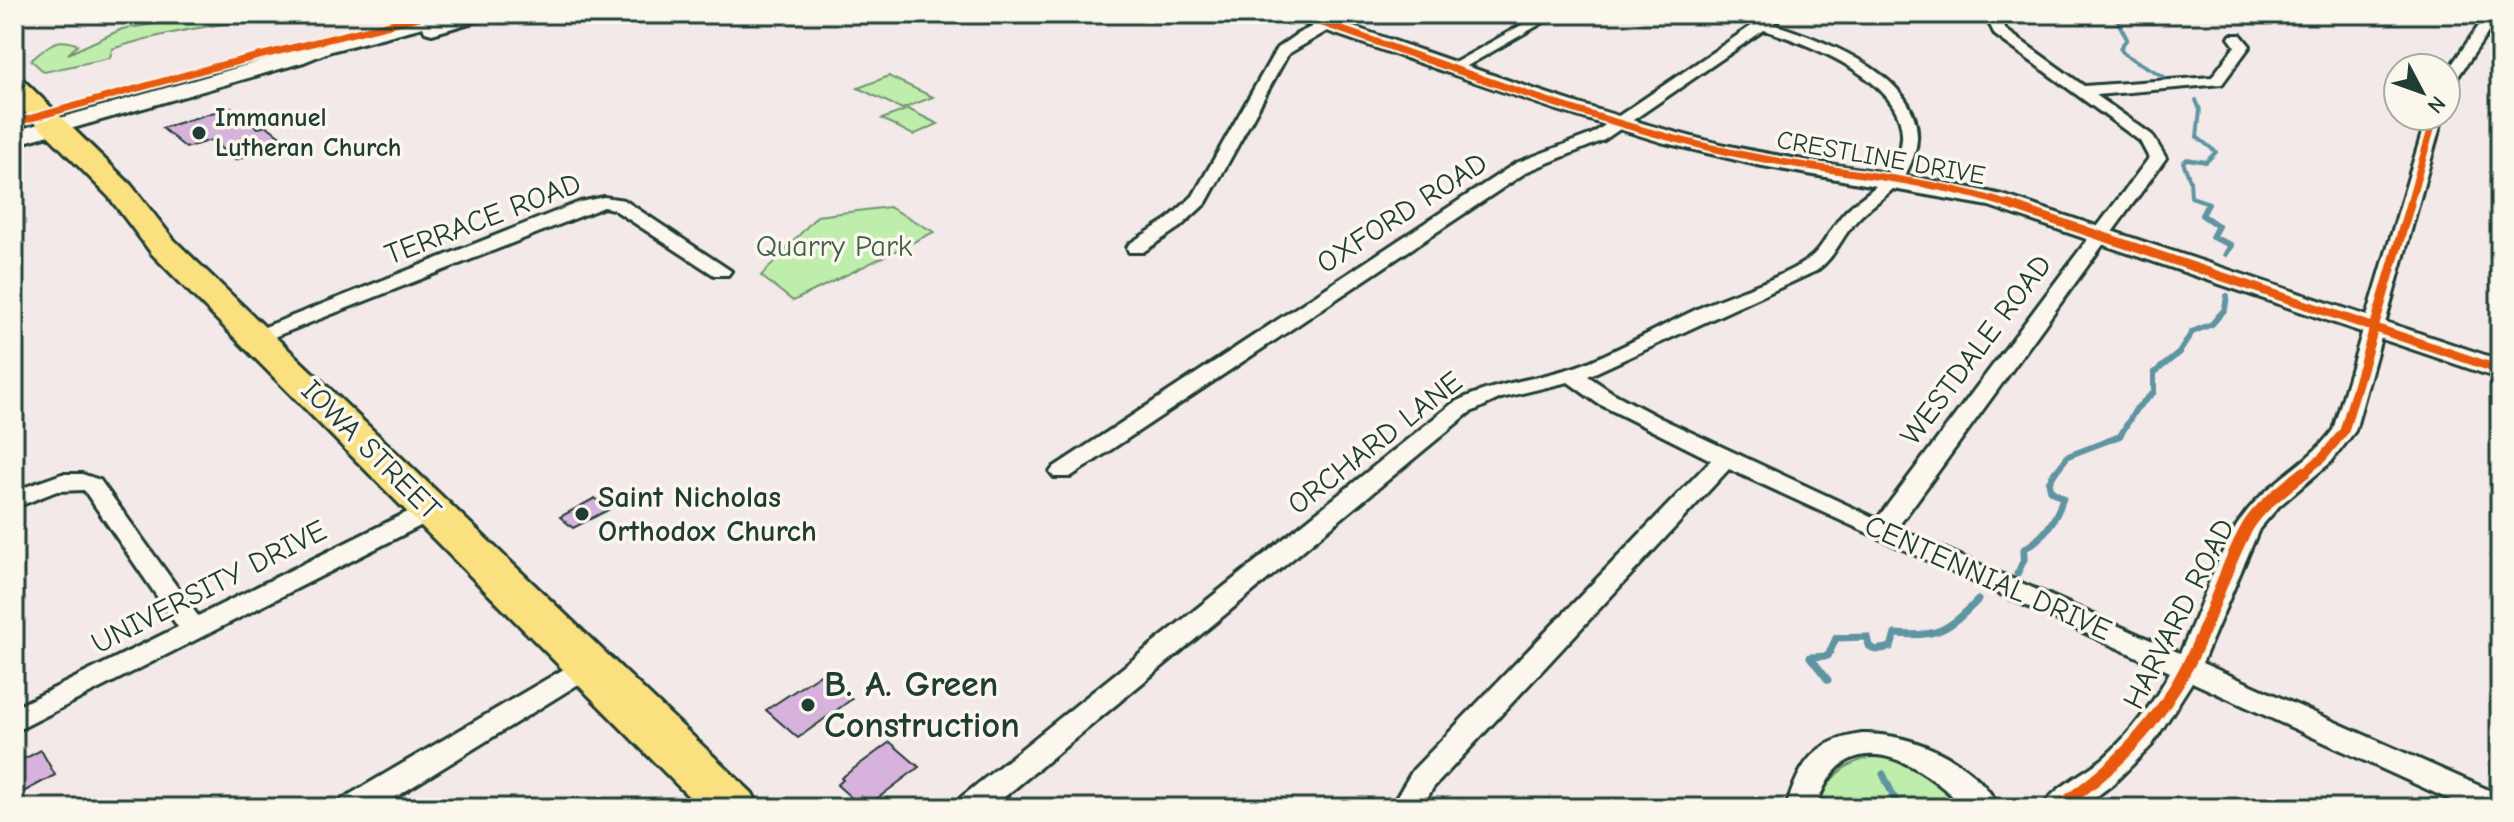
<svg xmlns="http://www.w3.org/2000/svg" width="2514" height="822" font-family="'Comic Neue',sans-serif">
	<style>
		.green { fill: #bfedab; stroke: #6f9570; stroke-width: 2 }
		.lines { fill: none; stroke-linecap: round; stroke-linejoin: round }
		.stream-far2 { stroke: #5e94a1; stroke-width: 4 }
		.stream-far1 { stroke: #5e94a1; stroke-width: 6 }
		.stream { stroke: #5e94a1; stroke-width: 7 }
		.building { fill: #d6b2dc; stroke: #1f3d34; stroke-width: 2 }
		.street-casing { stroke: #1f3d34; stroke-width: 6 }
		.secondary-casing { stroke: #1f3d34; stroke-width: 6 }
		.highway-casing { stroke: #1f3d34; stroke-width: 6 }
		.street { fill: #fbf7ec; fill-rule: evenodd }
		.secondary { fill: #fbf7ec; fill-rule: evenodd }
		.highway { fill: #fbe080; fill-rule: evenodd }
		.cycleway-far2-casing { stroke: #fbf7ec; stroke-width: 11 }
		.cycleway-far1-casing { stroke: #fbf7ec; stroke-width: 14 }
		.cycleway-casing { stroke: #fbf7ec; stroke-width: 17 }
		.cycleway-far2 { stroke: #e8590c; stroke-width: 7 }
		.cycleway-far1 { stroke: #e8590c; stroke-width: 9 }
		.cycleway { stroke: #e8590c; stroke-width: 12 }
		.poi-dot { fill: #1f3d34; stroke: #fbf7ec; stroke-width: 3 }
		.labels { text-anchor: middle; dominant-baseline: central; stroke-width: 7; stroke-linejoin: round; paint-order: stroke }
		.far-poi-label { font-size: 26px; font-weight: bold; fill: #1f3d34; stroke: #fbf7ec; text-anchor: start }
		.far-street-label { font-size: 26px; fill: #1f3d34; stroke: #fbf7ec }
		.street-label { font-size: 30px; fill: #1f3d34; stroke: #fbf7ec }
		.park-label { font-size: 30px; fill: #3f604c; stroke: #fbf7ec }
		.poi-label { font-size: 30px; font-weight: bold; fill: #1f3d34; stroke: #fbf7ec; text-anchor: start }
		.near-poi-label { font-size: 36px; font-weight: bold; fill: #1f3d34; stroke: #fbf7ec; text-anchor: start }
	</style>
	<rect width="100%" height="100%" fill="#f4e9e9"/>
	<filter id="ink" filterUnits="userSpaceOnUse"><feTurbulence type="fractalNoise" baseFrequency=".0125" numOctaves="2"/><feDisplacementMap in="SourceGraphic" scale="16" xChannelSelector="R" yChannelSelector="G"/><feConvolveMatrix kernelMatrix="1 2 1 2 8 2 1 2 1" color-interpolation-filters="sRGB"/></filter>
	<g filter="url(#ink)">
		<path class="green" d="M 198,14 L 289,14 C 229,23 169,30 112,49 L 110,58 L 44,72 L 31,60 C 46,50 53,34 78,45 L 68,54 L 122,29 L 187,19 Z
			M 889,76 L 890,77 L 933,97 L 902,109 L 858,88 Z
			M 908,109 L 938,124 L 913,135 L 882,119 Z
			M 889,207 L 934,232 L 793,301 L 761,276 L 817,216 Z
			M 1872,757 C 1919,758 1935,777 1966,808 L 1818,808 C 1826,779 1843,763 1872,757 Z"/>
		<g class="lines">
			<path class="stream-far2" d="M 2114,14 L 2127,39 L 2120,48 L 2124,54 L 2166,78
				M 2196,100 L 2200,110 L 2197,137 L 2216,152 L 2206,162 L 2187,159 L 2183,162 L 2190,180 L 2191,197 L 2209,203 L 2207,206"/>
			<path class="stream-far1" d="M 2208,204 L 2202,215 L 2218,226 L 2212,237 L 2231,245 L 2226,254
				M 2054,474 L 2068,456 L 2120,436 L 2136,409 L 2154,392 L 2154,373 L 2179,353 L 2192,332 L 2212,324 L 2225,309 L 2227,296"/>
			<path class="stream" d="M 2017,574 L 2024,560 L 2024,549 C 2044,538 2056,520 2063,498 L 2051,491 L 2049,482 L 2055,472
				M 1828,680 L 1810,657 L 1828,656 L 1836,638 L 1867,637 L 1869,646 L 1876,650 L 1891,647 L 1895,634 C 1938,638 1948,630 1978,600
				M 1883,774 L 1899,808"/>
		</g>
		<path class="building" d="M 231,107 L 258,128 L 267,126 L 288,142 L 235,160 L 211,140 L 186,148 L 162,128 Z
			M 595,498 L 608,510 L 573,528 L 560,517 Z
			M 822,673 L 852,699 L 798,738 L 766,710 Z
			M 890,742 L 919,767 L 870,804 L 861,796 L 855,801 L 837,785 L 843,780 L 841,778 Z
			M 41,750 L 55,775 L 14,797 L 14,764 Z"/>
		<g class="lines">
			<defs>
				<path id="street" d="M 1338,14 L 1356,14 L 1288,54 L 1206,203 L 1180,227 L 1143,252 L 1129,252 L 1127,248 L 1129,244 L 1168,219 L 1193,196 L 1277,48 L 1297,34 Z
					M 1541,14 L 1558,14 L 1460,70 L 1455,72 L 1447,67 Z
					M 1769,14 L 1781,17 L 1773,24 C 1834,43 1954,89 1906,173 C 1894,193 1873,203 1858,219 C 1841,236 1836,257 1816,271 L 1588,376 L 1613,393 L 1660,418 L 1877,519 L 2149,158 L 2140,141 L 1995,35 L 1989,23 L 1996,14 L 2010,14 L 2003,23 L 2006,30 L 2084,86 L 2212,77 L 2235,46 L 2229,38 L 2231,35 L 2241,35 L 2250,46 L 2222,84 L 2096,95 L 2152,135 L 2166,158 L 1897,528 L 2180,653 C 2201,610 2219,545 2248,510 C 2273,479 2310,462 2333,430 L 2427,116 L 2443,116 L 2355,431 L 2331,462 L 2279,506 L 2259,529 L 2202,663 L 2500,795 L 2500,808 L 2468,808 L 2192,682 L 2152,745 L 2113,784 L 2081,808 L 2042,808 C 2051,789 2088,771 2105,757 C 2131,733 2153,704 2170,672 L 1729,469 L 1433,788 L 1421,808 L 1390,808 L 1413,770 L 1711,460 L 1597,403 L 1568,382 L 1501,398 L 1469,413 L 991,808 L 955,808 L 959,799 L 1453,403 C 1496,381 1542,380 1586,363 C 1627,346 1666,323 1706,305 C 1739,290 1775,281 1806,261 C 1825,248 1831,225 1847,210 C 1860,197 1878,188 1888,173 C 1944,96 1819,47 1764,30 L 1604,140 L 1528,171 L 1070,477 L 1054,477 L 1050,472 L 1054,467 L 1516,163 L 1592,134 Z
					M 2487,14 L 2500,15 L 2451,87 L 2446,89 L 2446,73 Z
					M 604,197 L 624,200 L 731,271 L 728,275 L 714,275 L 613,209 L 604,207 L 261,342 L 247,342 L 244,338 L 247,334 L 580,202 Z
					M 62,474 L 82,474 L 100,480 L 198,616 L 424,504 L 440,504 L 444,510 L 440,516 L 14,732 L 14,708 L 178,627 L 84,490 L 57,491 L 14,508 L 14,491 Z
					M 588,655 L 598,658 L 602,665 L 598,672 L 378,808 L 338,808 L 342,799 Z
					M 1862,734 C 1912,733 1976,761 1999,808 L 1965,808 C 1919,760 1843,717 1816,808 L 1786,808 C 1800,763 1813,741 1862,734 Z"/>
				<path id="secondary" d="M 427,14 L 490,14 L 487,18 L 432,34 L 425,32 L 423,27 L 331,51 L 304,62 L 14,145 L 14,131 Z
					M 1286,14 L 1315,14 C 1451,59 1585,112 1725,145 C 1818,166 1913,173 2006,196 L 2500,360 L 2500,379 L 1989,206 L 1757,165 L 1661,142 L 1554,109 L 1289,18 Z"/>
				<path id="highway" d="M 14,78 L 23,80 L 131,185 L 174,240 L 752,793 L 760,808 L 700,808 L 152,254 L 109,197 L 14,101 Z"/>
			</defs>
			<use href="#street" class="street-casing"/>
			<use href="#secondary" class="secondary-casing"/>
			<use href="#highway" class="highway-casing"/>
			<use href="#street" class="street"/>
			<use href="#secondary" class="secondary"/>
			<use href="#highway" class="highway"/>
			<defs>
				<path id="cycleway-far2" d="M 1296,14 C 1438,62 1579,118 1725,151 C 1820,173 1920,175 2012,206
					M 14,123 L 210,68 L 431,14
					M 2409,206 L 2435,116"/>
				<path id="cycleway-far1" d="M 2006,204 L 2500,370
					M 2303,474 L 2323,457 L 2344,431 L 2410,204"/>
				<path id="cycleway" d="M 2057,808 C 2116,769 2158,724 2190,661 C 2211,619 2225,566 2248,526 C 2262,504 2285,488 2305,472"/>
			</defs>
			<use href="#cycleway-far2" class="cycleway-far2-casing"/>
			<use href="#cycleway-far1" class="cycleway-far1-casing"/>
			<use href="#cycleway" class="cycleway-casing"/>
			<use href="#cycleway-far2" class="cycleway-far2"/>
			<use href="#cycleway-far1" class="cycleway-far1"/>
			<use href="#cycleway" class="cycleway"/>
		</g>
	</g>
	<g class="poi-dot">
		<circle cx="199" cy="133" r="8"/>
		<circle cx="582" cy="514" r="8"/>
		<circle cx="808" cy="705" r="8"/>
	</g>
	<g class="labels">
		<g class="far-poi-label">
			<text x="215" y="118">Immanuel<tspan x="215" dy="30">Lutheran Church</tspan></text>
		</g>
		<g class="far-street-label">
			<text transform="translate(1881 158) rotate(10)">CRESTLINE DRIVE</text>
		</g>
		<g class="street-label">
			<text transform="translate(1402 213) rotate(-33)">OXFORD ROAD</text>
			<text transform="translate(483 219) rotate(-21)">TERRACE ROAD</text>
			<text transform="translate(1976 350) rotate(-53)">WESTDALE ROAD</text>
			<text transform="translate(1375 443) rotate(-38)">ORCHARD LANE</text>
			<text transform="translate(371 450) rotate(45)">IOWA STREET</text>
			<text transform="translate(1988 578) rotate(24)">CENTENNIAL DRIVE</text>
			<text transform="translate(209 587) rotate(-27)">UNIVERSITY DRIVE</text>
			<text transform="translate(2179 614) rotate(-63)">HARVARD ROAD</text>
		</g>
		<g class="park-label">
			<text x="834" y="246">Quarry Park</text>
		</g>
		<g class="poi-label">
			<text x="598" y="497">Saint Nicholas<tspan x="598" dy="34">Orthodox Church</tspan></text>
		</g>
		<g class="near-poi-label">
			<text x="824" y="684">B. A. Green<tspan x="824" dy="41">Construction</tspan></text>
		</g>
	</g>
	<rect width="2514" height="822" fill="none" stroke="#fbf7ec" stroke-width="48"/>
	<rect x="24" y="24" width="2466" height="774" fill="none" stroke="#1f3d34" stroke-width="3" filter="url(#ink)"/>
	<g transform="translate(2422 92) rotate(131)"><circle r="38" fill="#fbf7ec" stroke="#a3ada2" stroke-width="2"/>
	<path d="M0-6L14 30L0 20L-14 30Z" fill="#1f3d34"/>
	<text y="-12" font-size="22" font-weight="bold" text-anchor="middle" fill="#1f3d34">N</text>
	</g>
</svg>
